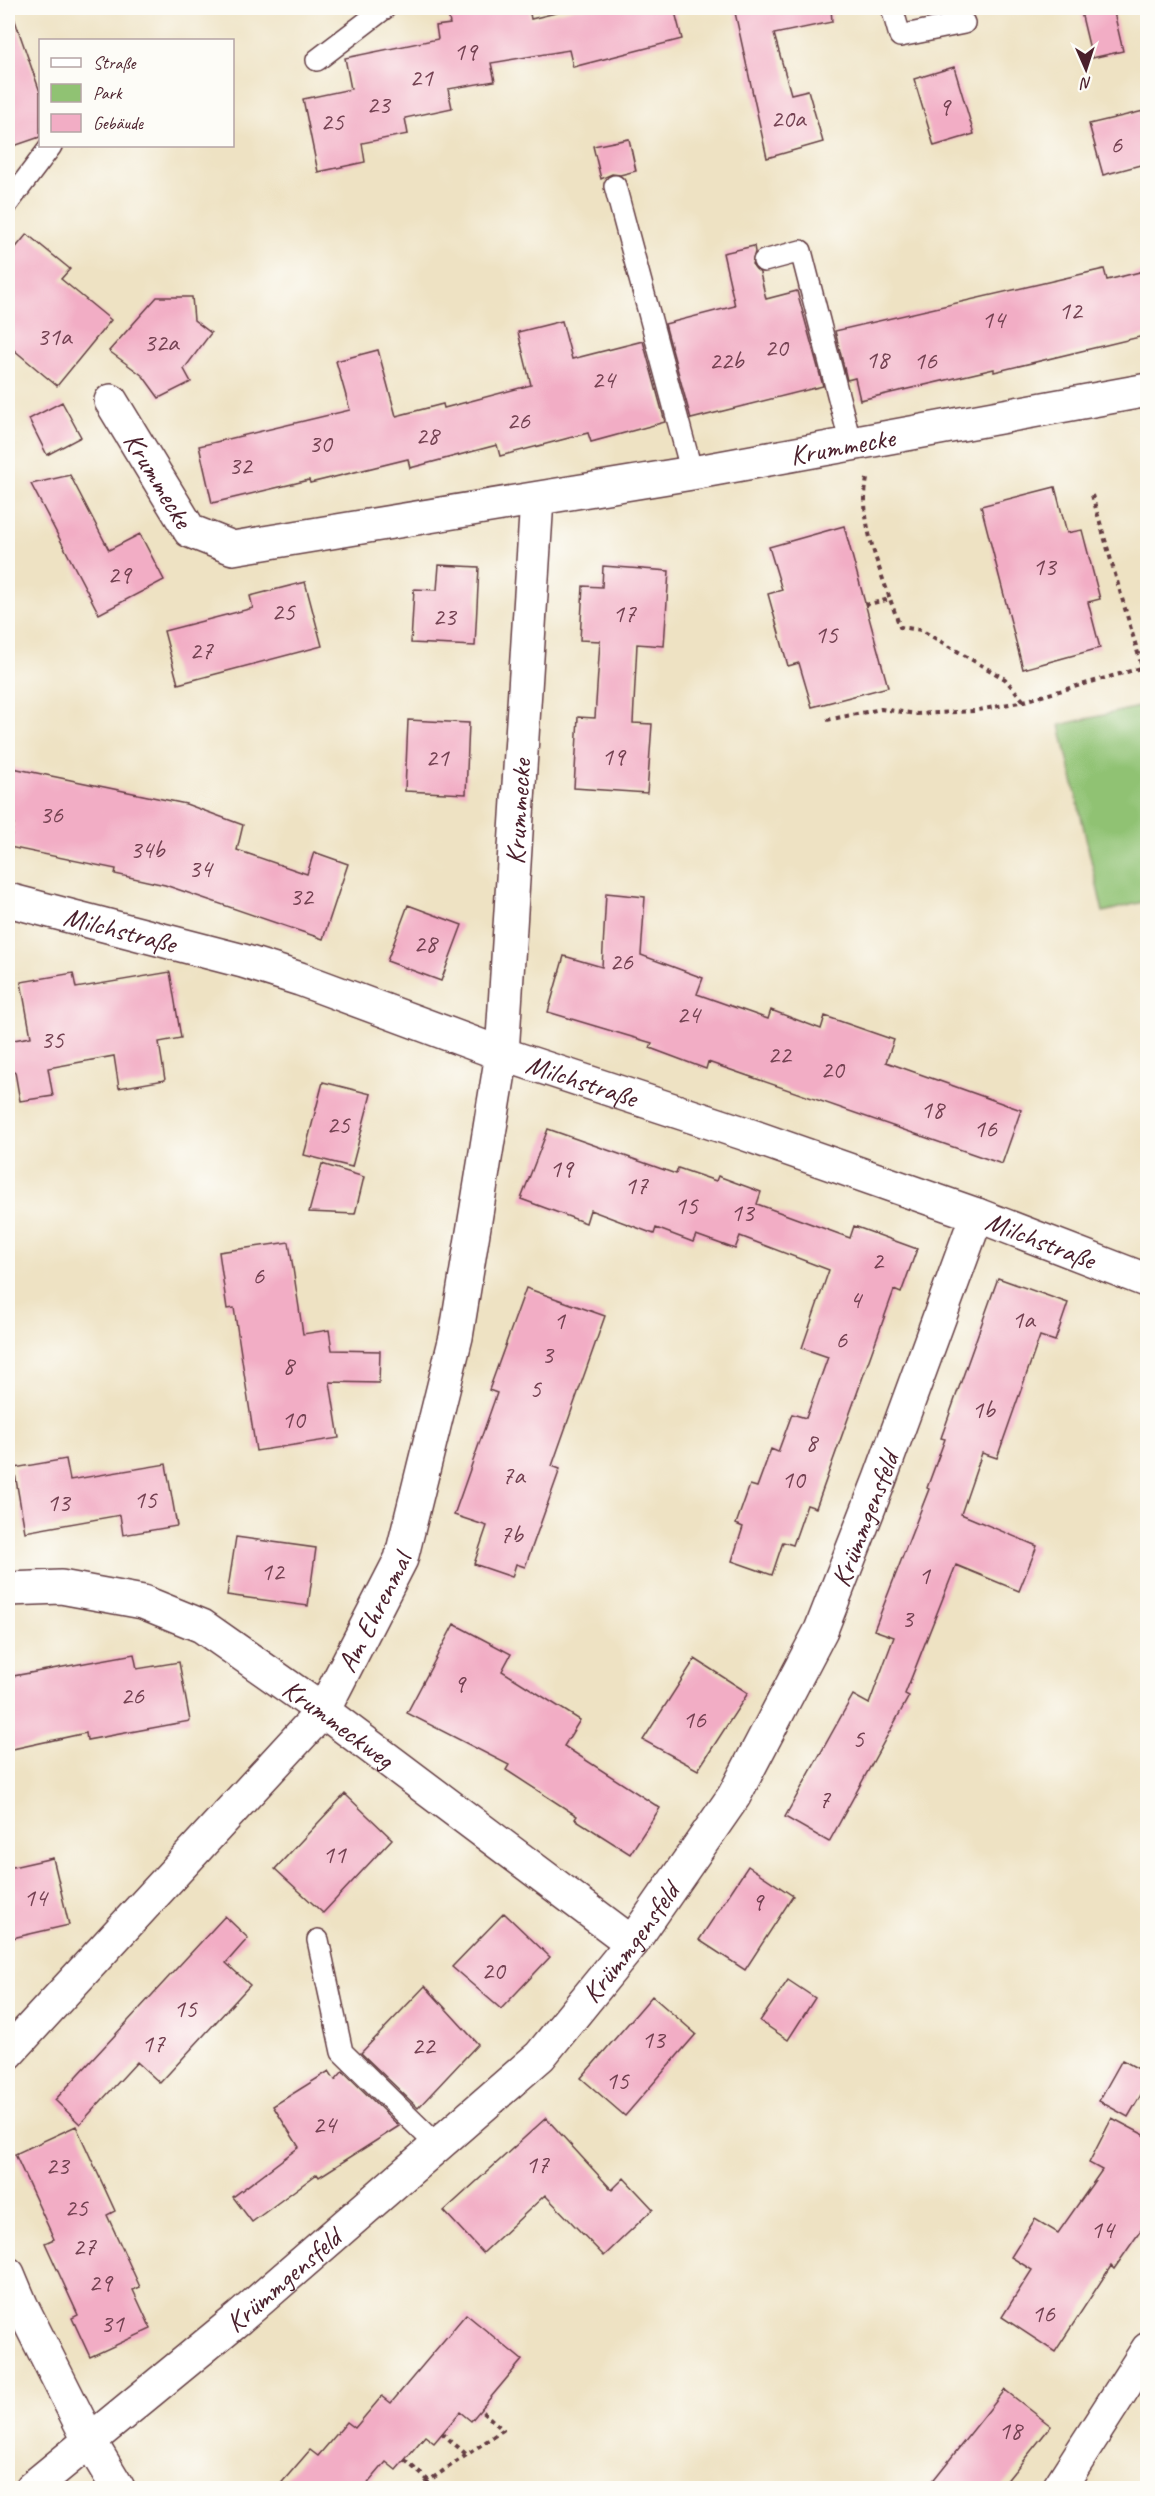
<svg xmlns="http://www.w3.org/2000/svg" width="1155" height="2496" font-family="Caveat,sans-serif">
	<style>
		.green { fill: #90c273; stroke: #6d704f; stroke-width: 1.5 }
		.building { fill: #f2adc5 }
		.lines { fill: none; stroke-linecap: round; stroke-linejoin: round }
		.service-casing { stroke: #633c42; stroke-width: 24 }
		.minor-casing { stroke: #633c42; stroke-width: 36 }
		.path { stroke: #633c42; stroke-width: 4; stroke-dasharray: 4.5 4.5; stroke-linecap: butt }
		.service { stroke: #fff; stroke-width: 21 }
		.minor { stroke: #fff; stroke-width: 33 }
		.labels { text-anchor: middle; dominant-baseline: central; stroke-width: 4.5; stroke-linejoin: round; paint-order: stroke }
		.number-label { font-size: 26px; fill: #744252 }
		.street-label { font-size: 28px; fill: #4a1f2b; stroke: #fdfcf7 }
	</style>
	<rect width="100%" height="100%" fill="#fdfcf7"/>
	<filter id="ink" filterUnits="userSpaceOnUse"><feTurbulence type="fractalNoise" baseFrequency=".0167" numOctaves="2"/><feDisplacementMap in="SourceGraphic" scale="12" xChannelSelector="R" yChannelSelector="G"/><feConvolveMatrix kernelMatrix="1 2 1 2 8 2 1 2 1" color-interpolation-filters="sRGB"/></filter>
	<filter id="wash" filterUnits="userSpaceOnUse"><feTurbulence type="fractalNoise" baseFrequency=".008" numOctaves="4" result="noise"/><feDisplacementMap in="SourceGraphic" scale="24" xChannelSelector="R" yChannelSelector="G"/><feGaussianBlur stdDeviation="1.35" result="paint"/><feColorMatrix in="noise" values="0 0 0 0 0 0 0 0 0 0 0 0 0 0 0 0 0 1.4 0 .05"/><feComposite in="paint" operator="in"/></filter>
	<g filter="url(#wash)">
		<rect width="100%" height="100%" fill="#eee2c3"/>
		<path class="green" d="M 1147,705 L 1147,901 L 1103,912 L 1060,725 Z"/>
		<g id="blocks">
			<path class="building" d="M 447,8 L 529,8 L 531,19 L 576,8 L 674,8 L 682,39 L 573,67 L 569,50 L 491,63 L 495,81 L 448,89 L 452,108 L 405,118 L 408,134 L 362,143 L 365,162 L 318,172 L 303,99 L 351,89 L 345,58 L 438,39 L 436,26 L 450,24 Z
				M 734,8 L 831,8 L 832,22 L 774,34 L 791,94 L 808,90 L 823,142 L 767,158 Z
				M 1080,8 L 1113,8 L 1123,51 L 1092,58 Z
				M 12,12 L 40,92 L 40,137 L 8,148 L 8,13 Z
				M 954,67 L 974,134 L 934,146 L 914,79 Z
				M 1148,110 L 1148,163 L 1103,175 L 1089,124 Z
				M 629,139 L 636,171 L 620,175 L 612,174 L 601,179 L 593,146 Z
				M 27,234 L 70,269 L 61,279 L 111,320 L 57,386 L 8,345 L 8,257 Z
				M 754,246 L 755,252 L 752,264 L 760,273 L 766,299 L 797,291 L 823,386 L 691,419 L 665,324 L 735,306 L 723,253 Z
				M 1104,269 L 1107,280 L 1148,270 L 1148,335 L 994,372 L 994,369 L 860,400 L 855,378 L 847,380 L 835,331 Z
				M 157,297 L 192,297 L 194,320 L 211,333 L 184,369 L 191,382 L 159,398 L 143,376 L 109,351 Z
				M 562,321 L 572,359 L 643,341 L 665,422 L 591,442 L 588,433 L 500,456 L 497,445 L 410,468 L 408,459 L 310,483 L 309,480 L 212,503 L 199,446 L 350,410 L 336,361 L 378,350 L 396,416 L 443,404 L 444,408 L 531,385 L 518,332 Z
				M 62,402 L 81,437 L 47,455 L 29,419 Z
				M 70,475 L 109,550 L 140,534 L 164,580 L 99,614 L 31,484 Z
				M 1055,487 L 1067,533 L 1082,530 L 1100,599 L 1088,602 L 1100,648 L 1023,669 L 981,506 Z
				M 844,526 L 888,687 L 812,707 L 799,663 L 788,666 L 768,594 L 782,590 L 769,547 Z
				M 439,565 L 479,567 L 475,646 L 411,643 L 414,589 L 437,590 Z
				M 603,566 L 669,571 L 664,646 L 637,644 L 633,723 L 652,724 L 647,793 L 574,788 L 578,717 L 595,718 L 600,641 L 580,640 L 583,586 L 602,587 Z
				M 305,582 L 322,646 L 178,684 L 164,631 L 253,608 L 250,596 Z
				M 408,720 L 469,723 L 466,794 L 405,791 Z
				M 8,767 L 186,804 L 243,825 L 237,850 L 307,874 L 314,852 L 348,864 L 323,939 L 165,885 L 115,874 L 116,869 L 9,847 L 14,822 L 8,821 Z
				M 606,893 L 645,897 L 641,955 L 703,978 L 697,994 L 768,1019 L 771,1010 L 821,1029 L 825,1016 L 894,1040 L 886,1062 L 1021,1110 L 1002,1164 L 708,1062 L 706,1069 L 650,1048 L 652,1043 L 548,1012 L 564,956 L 602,967 Z
				M 408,905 L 462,925 L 441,981 L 387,961 Z
				M 170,972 L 181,1038 L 159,1042 L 165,1080 L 119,1088 L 114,1056 L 48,1068 L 53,1096 L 20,1101 L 15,1072 L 8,1073 L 8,1041 L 31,1037 L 21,982 L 73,973 L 76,988 Z
				M 323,1082 L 371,1094 L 352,1167 L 304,1155 Z
				M 548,1129 L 676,1174 L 678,1168 L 716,1181 L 718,1176 L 761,1192 L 757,1204 L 850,1238 L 854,1226 L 917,1249 L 901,1293 L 894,1290 L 816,1508 L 807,1505 L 793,1545 L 783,1542 L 772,1575 L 732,1561 L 743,1527 L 736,1524 L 750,1485 L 757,1487 L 771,1449 L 778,1452 L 792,1414 L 806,1418 L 828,1357 L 802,1348 L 829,1270 L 740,1236 L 735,1249 L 696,1235 L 693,1242 L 656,1228 L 654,1234 L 590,1210 L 586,1223 L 521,1199 Z
				M 322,1164 L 364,1177 L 355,1214 L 309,1212 Z
				M 289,1242 L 303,1334 L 329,1330 L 332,1350 L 380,1351 L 379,1383 L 330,1382 L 339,1438 L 256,1451 L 234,1308 L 227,1309 L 219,1252 Z
				M 998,1278 L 1068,1303 L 1055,1341 L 1040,1336 L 997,1458 L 982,1453 L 961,1514 L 1037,1546 L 1019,1591 L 956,1565 L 905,1694 L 909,1696 L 829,1842 L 785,1817 L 853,1695 L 869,1704 L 894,1637 L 874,1630 L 929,1489 L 927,1488 L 945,1439 L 941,1438 Z
				M 526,1288 L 605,1316 L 552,1466 L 560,1469 L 525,1567 L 516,1564 L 512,1577 L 474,1564 L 487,1526 L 454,1515 L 497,1393 L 489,1390 Z
				M 66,1459 L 70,1480 L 166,1464 L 177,1526 L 123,1535 L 120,1515 L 25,1532 L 14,1468 Z
				M 236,1537 L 316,1548 L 308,1606 L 227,1595 Z
				M 454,1624 L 511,1654 L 502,1671 L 580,1720 L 564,1746 L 660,1808 L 630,1854 L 575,1819 L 577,1816 L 506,1770 L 509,1765 L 407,1713 Z
				M 134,1654 L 137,1669 L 179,1662 L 190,1721 L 87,1740 L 86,1733 L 8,1750 L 8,1677 Z
				M 695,1659 L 748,1693 L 698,1770 L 643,1740 Z
				M 345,1794 L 392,1839 L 323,1913 L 275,1869 Z
				M 53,1858 L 69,1925 L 8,1939 L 8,1868 Z
				M 748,1866 L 793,1896 L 745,1970 L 699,1940 Z
				M 504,1913 L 550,1957 L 501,2009 L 452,1967 Z
				M 225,1916 L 248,1938 L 226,1963 L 250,1985 L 160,2083 L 137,2062 L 80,2124 L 55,2100 Z
				M 788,1980 L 815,1998 L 788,2040 L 760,2021 Z
				M 425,1986 L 478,2044 L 418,2108 L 361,2053 Z
				M 652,1996 L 696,2034 L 625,2116 L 581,2078 Z
				M 1122,2060 L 1148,2074 L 1148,2083 L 1128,2117 L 1099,2101 Z
				M 329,2071 L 335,2080 L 343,2071 L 399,2126 L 319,2177 L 317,2174 L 252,2222 L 233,2197 L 299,2147 L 273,2106 Z
				M 546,2118 L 612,2190 L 624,2178 L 653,2209 L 604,2256 L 545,2195 L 483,2253 L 444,2211 Z
				M 1112,2118 L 1148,2137 L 1148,2220 L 1114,2269 L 1111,2266 L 1055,2352 L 1002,2317 L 1032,2270 L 1011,2257 L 1035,2219 L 1058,2233 L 1102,2170 L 1089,2163 Z
				M 76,2126 L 115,2211 L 107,2215 L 140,2287 L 133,2290 L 151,2329 L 90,2357 L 72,2318 L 78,2315 L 45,2243 L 54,2239 L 15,2154 Z
				M 466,2314 L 522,2360 L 471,2421 L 460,2412 L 434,2443 L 425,2436 L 396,2470 L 386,2462 L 364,2488 L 277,2488 L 310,2450 L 318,2456 L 347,2422 L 355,2428 L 382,2396 L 391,2403 Z
				M 1005,2390 L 1051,2426 L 1001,2488 L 927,2488 Z"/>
		</g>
	</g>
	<g filter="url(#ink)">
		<use href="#blocks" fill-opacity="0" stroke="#633c42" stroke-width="1.5"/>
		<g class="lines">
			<defs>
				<path id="service" d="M 892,8 L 900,36 L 964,23
					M 317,60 L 385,8
					M 615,186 L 692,473
					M 8,203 L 51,146
					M 764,261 L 801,251 L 851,445
					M 318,1940 L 342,2052 L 438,2146"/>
				<g id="minor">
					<path id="s1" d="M 111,401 L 190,531 L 233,548 L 692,473 L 1148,390"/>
					<path id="s2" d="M 8,900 L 243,961 L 300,979 L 502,1054 L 743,1133 L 977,1215 L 1148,1281"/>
					<path id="s3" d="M 8,1589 L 61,1587 L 143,1602 L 202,1626 L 323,1711 L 632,1943"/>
					<path id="s4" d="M 8,2053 L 323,1711 L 401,1559 L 456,1337 L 502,1054 L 537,499"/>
					<path d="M 8,2274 L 21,2305 L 89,2440 L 118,2488"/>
					<path id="s5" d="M 32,2488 L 239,2318 L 540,2056 L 632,1943 L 734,1796 L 821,1630 L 880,1479 L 977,1215"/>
					<path d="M 1059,2488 L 1148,2349"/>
				</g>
			</defs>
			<use href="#service" class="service-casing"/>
			<use href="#minor" class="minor-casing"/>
			<path class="path" d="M 867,479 C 859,519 877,562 890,599
				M 1092,495 L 1142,667
				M 865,605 L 890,599 L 900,627 L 921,630 L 1005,679 L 1023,700
				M 827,720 L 881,709 L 917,714 L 974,711 L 1024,701 L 1148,666
				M 442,2433 L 467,2455
				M 405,2460 L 429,2481
				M 366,2486 L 369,2488
				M 418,2488 L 503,2430 L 481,2410"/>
			<use href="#service" class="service"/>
			<use href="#minor" class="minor"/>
		</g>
	</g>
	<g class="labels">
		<g class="number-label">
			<text x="465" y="51">19</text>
			<text x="421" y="77">21</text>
			<text x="378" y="104">23</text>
			<text x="944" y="106">9</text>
			<text x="788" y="118">20a</text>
			<text x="332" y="121">25</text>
			<text x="1116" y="144">6</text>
			<text x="1070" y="310">12</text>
			<text x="993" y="319">14</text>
			<text x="54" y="336">31a</text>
			<text x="161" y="342">32a</text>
			<text x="776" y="347">20</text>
			<text x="877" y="359">18</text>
			<text x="726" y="360">22b</text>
			<text x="925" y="360">16</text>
			<text x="603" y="379">24</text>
			<text x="518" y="420">26</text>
			<text x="427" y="435">28</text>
			<text x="320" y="443">30</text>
			<text x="240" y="465">32</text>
			<text x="1044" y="566">13</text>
			<text x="119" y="574">29</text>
			<text x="283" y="611">25</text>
			<text x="624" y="613">17</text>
			<text x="444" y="616">23</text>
			<text x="826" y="634">15</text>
			<text x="201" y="650">27</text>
			<text x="613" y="756">19</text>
			<text x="437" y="757">21</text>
			<text x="51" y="814">36</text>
			<text x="147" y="849">34b</text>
			<text x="200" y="868">34</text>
			<text x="301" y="896">32</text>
			<text x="425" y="943">28</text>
			<text x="621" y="961">26</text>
			<text x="688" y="1014">24</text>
			<text x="52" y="1039">35</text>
			<text x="779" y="1054">22</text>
			<text x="832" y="1069">20</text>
			<text x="932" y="1109">18</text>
			<text x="338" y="1124">25</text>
			<text x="985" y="1128">16</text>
			<text x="561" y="1168">19</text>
			<text x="636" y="1185">17</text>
			<text x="686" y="1205">15</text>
			<text x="742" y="1212">13</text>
			<text x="877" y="1260">2</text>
			<text x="258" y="1275">6</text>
			<text x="855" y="1299">4</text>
			<text x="1023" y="1319">1a</text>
			<text x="559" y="1320">1</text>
			<text x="841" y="1339">6</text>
			<text x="547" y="1354">3</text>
			<text x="288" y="1365">8</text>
			<text x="535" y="1388">5</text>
			<text x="983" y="1409">1b</text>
			<text x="293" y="1419">10</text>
			<text x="811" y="1442">8</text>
			<text x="513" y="1475">7a</text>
			<text x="793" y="1479">10</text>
			<text x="145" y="1499">15</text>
			<text x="58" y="1502">13</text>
			<text x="511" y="1534">7b</text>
			<text x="272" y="1571">12</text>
			<text x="924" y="1575">1</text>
			<text x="907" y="1618">3</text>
			<text x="459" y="1683">9</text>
			<text x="132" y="1695">26</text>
			<text x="694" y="1719">16</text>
			<text x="858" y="1738">5</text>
			<text x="824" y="1799">7</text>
			<text x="334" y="1854">11</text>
			<text x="35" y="1897">14</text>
			<text x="757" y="1901">9</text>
			<text x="493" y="1970">20</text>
			<text x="185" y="2008">15</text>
			<text x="653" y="2039">13</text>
			<text x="153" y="2043">17</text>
			<text x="423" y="2045">22</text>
			<text x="617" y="2080">15</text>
			<text x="324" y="2124">24</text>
			<text x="537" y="2164">17</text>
			<text x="57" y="2165">23</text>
			<text x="76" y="2207">25</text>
			<text x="1102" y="2229">14</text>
			<text x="84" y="2246">27</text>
			<text x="100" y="2282">29</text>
			<text x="1043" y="2313">16</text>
			<text x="112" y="2323">31</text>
			<text x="1010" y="2430">18</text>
		</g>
		<g class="street-label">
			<text stroke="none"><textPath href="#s1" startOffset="816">Krummecke</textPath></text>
			<text stroke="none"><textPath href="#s1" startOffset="92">Krummecke</textPath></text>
			<text stroke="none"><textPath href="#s4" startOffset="1394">Krummecke</textPath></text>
			<text stroke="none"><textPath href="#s2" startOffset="116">Milchstraße</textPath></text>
			<text stroke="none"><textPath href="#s2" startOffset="602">Milchstraße</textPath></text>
			<text stroke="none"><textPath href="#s2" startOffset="1088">Milchstraße</textPath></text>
			<text stroke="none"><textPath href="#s5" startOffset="1298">Krümmgensfeld</textPath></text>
			<text stroke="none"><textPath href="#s4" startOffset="576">Am Ehrenmal</textPath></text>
			<text stroke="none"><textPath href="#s3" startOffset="368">Krummeckweg</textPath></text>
			<text stroke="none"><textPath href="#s5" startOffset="812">Krümmgensfeld</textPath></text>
			<text stroke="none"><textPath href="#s5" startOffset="326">Krümmgensfeld</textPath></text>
		</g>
	</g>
	<rect width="1155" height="2496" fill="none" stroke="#fdfcf7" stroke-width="30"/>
	<rect x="39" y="39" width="195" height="108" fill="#fdfcf7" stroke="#b5a4a5" stroke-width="1.5"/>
	<rect x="51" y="58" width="30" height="9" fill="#ffffff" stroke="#b5a4a5" stroke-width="1.5"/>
	<text x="93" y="69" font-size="18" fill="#4a1f2b">Straße</text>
	<rect x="51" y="84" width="30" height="18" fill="#90c273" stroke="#b5a4a5" stroke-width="1.5"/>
	<text x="93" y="99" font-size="18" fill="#4a1f2b">Park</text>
	<rect x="51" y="114" width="30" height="18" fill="#f2adc5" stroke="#b5a4a5" stroke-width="1.5"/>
	<text x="93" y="129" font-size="18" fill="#4a1f2b">Gebäude</text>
	<g transform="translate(1086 69) rotate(177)" stroke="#fdfcf7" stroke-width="4.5" paint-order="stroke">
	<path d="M0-4.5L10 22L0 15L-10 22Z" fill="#4a1f2b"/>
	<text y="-9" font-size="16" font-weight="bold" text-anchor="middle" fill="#4a1f2b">N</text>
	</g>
</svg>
